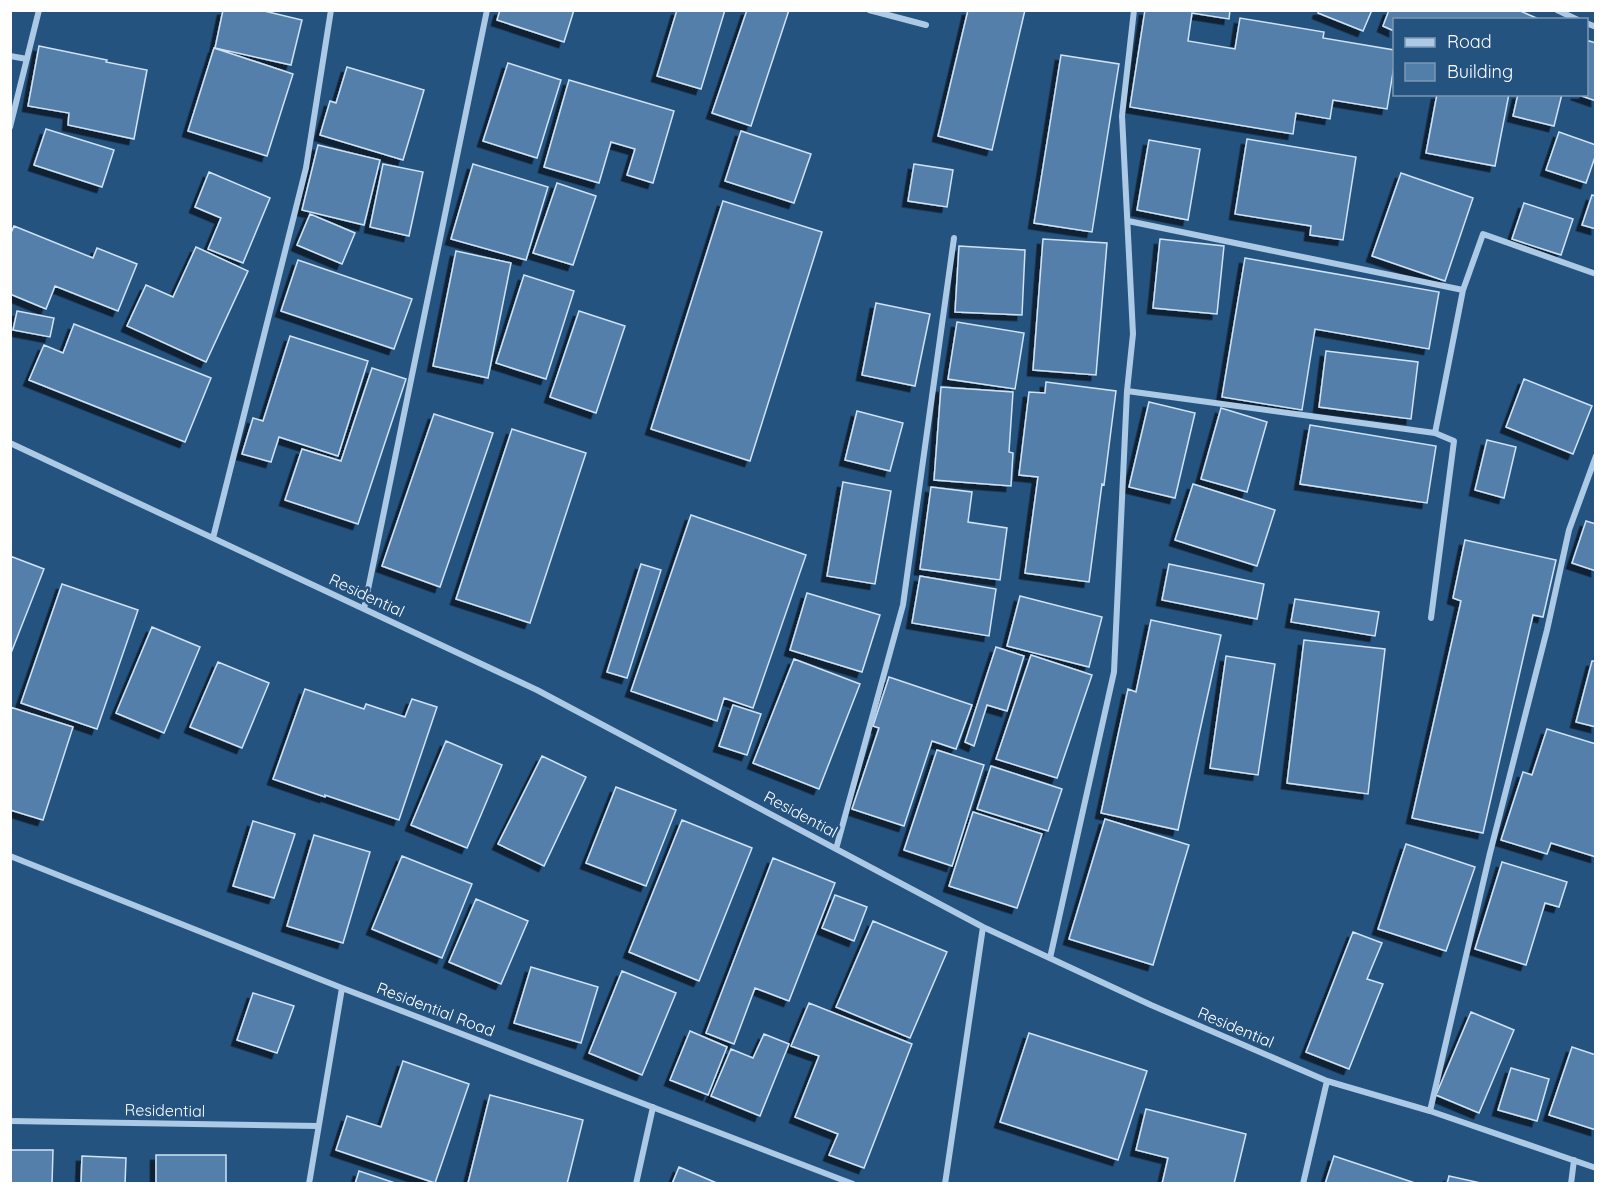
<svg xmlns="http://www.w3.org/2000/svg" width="1606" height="1194" font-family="Quicksand,sans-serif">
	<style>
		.building { fill: #527faa; stroke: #cfe3f5; stroke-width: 1.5; filter: url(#shadow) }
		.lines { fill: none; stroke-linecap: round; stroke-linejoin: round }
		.street { stroke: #accae6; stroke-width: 6 }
		.labels { text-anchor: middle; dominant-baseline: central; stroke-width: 5; stroke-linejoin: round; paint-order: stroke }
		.street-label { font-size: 16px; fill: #fff; stroke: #255380 }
	</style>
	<defs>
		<filter id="shadow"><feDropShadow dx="-5.5" dy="5.5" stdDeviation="0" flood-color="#0009"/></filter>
	</defs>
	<rect width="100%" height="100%" fill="#255380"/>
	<path class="building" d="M 223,10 L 260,10 L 302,20 L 291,65 L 215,48 Z
		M 500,10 L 574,10 L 564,42 L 497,20 Z
		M 677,10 L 725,10 L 701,89 L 657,76 Z
		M 747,10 L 789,10 L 751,126 L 712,113 Z
		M 968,10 L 1025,10 L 992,150 L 938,136 Z
		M 1145,10 L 1230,10 L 1229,19 L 1192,13 L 1188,41 L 1235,49 L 1240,18 L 1324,32 L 1323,38 L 1394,50 L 1394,66 L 1387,109 L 1333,100 L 1330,119 L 1296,113 L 1293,134 L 1130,107 Z
		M 1319,10 L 1372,10 L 1363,31 L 1318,13 Z
		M 1389,10 L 1518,10 L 1541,20 L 1394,20 L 1394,31 L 1383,26 Z
		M 1586,40 L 1596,43 L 1596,101 L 1576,94 L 1586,94 Z
		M 39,46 L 107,60 L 106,62 L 147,70 L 134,139 L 68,125 L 69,113 L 28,106 Z
		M 214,48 L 293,74 L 267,156 L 188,131 Z
		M 1061,55 L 1119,64 L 1092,232 L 1034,223 Z
		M 508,63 L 561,80 L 537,158 L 483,141 Z
		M 347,67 L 424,90 L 403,160 L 320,135 L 330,101 L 336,103 Z
		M 569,80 L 674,111 L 653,183 L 627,175 L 635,149 L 611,142 L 599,183 L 544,167 Z
		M 1437,94 L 1509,94 L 1495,166 L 1426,153 Z
		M 1518,94 L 1562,94 L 1554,126 L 1513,116 Z
		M 46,129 L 114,150 L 102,187 L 34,165 Z
		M 741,131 L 811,154 L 794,203 L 725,181 Z
		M 1559,132 L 1596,145 L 1596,154 L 1586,183 L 1546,170 Z
		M 1247,139 L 1356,157 L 1343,240 L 1310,235 L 1311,226 L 1235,214 Z
		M 1149,140 L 1200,149 L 1188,220 L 1137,210 Z
		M 318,145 L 380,160 L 364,225 L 302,210 Z
		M 383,164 L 423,172 L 409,236 L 370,227 Z
		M 473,164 L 548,187 L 526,260 L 451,239 Z
		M 914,164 L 953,170 L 947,207 L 908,201 Z
		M 209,172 L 270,198 L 243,263 L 208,249 L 221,218 L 195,207 Z
		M 1401,173 L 1473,198 L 1445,281 L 1372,256 Z
		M 557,183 L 596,196 L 573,265 L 533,253 Z
		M 1592,195 L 1596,196 L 1596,229 L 1582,225 Z
		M 723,201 L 822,232 L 750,461 L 651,429 Z
		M 1524,203 L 1573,219 L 1561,255 L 1512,239 Z
		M 310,214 L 355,233 L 342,264 L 297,245 Z
		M 14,226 L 93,258 L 97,248 L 137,264 L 118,311 L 55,286 L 46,309 L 10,294 L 10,235 Z
		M 1043,239 L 1107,243 L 1096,375 L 1033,370 Z
		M 1160,239 L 1224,246 L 1217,314 L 1153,308 Z
		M 959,246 L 1025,250 L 1022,315 L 955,312 Z
		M 196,247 L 248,271 L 206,362 L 127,326 L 146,285 L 173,297 Z
		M 456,251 L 511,263 L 488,378 L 433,366 Z
		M 1245,258 L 1439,292 L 1429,349 L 1315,329 L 1302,410 L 1222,397 Z
		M 298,260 L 412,299 L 394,349 L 281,311 Z
		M 524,275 L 574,291 L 546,379 L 496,363 Z
		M 876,303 L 930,314 L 915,386 L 862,375 Z
		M 17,311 L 54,318 L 50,337 L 13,330 Z
		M 579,311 L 625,326 L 596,413 L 550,397 Z
		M 957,322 L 1024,333 L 1015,389 L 948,379 Z
		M 74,324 L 211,378 L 185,442 L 29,380 L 44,345 L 63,353 Z
		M 290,336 L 368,361 L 338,456 L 279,437 L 271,462 L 242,454 L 253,418 L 263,421 Z
		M 1326,351 L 1418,362 L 1411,419 L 1319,407 Z
		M 372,368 L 406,379 L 358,524 L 285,500 L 302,449 L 341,461 Z
		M 1524,379 L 1592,406 L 1573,454 L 1506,427 Z
		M 1046,382 L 1116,391 L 1104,485 L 1102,484 L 1089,582 L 1025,573 L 1038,477 L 1019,475 L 1029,392 L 1045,393 Z
		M 941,387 L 1013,392 L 1009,452 L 1013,453 L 1011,486 L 934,480 Z
		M 1149,402 L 1195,413 L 1175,498 L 1129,487 Z
		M 1221,408 L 1267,422 L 1247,492 L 1201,479 Z
		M 857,411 L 903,423 L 890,471 L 845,460 Z
		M 434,414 L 493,433 L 440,587 L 382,566 Z
		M 1310,425 L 1436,446 L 1427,503 L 1300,484 Z
		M 512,429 L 586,453 L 530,623 L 456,599 Z
		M 1487,440 L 1516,447 L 1504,498 L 1475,490 Z
		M 843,482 L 891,491 L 875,584 L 827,576 Z
		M 1193,484 L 1275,510 L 1257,566 L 1175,540 Z
		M 931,487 L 972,492 L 968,522 L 1007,528 L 1000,580 L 920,569 Z
		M 691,515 L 806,555 L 753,708 L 724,698 L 717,721 L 631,691 Z
		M 1586,521 L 1596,524 L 1596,571 L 1572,563 Z
		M 1465,540 L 1556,560 L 1543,617 L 1533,615 L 1483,833 L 1412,818 L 1461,601 L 1453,598 Z
		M 10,556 L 44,569 L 11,653 L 10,653 Z
		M 641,564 L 661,570 L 627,678 L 607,672 Z
		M 1169,564 L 1264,584 L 1257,619 L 1162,600 Z
		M 920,576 L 996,589 L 989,636 L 912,623 Z
		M 62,584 L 138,610 L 97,729 L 21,703 Z
		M 807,593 L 880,615 L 862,672 L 790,650 Z
		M 1020,596 L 1102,617 L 1089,667 L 1007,646 Z
		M 1295,599 L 1379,612 L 1375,636 L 1291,622 Z
		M 1151,620 L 1221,635 L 1178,830 L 1101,813 L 1128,689 L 1136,692 Z
		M 152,627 L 200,647 L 164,733 L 116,713 Z
		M 1304,640 L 1385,649 L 1368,794 L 1287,783 Z
		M 996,647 L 1024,656 L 1007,711 L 987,705 L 974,746 L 965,742 Z
		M 1031,655 L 1092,675 L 1057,778 L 996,759 Z
		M 1226,656 L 1275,664 L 1258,775 L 1210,768 Z
		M 794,659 L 860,684 L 819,789 L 753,763 Z
		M 1592,661 L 1596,661 L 1596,727 L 1576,722 Z
		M 218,662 L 269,683 L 242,748 L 190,727 Z
		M 889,677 L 972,705 L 956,749 L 932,741 L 904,826 L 852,809 L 879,728 L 873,726 Z
		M 305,689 L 364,709 L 366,704 L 405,717 L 412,699 L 437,707 L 399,820 L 325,795 L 325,797 L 273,779 Z
		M 733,705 L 761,714 L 747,755 L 719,746 Z
		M 10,707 L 73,727 L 43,820 L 10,810 Z
		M 1547,729 L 1596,744 L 1596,857 L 1551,843 L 1547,854 L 1501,840 L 1523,772 L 1532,775 Z
		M 446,741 L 502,765 L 467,848 L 411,825 Z
		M 937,750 L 984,765 L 952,866 L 904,850 Z
		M 542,756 L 586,777 L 544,866 L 498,844 Z
		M 991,766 L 1062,789 L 1048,831 L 977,809 Z
		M 616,787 L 676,810 L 646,886 L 586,863 Z
		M 973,812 L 1042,834 L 1017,908 L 949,886 Z
		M 1105,819 L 1189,845 L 1153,965 L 1069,939 Z
		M 682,820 L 752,848 L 699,981 L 629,952 Z
		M 253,821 L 295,834 L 274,898 L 233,886 Z
		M 314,835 L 370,852 L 343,943 L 287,926 Z
		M 1406,844 L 1475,867 L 1446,951 L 1378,929 Z
		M 402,856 L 472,884 L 442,958 L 372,929 Z
		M 773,858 L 835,883 L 789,1001 L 755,988 L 734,1044 L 706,1033 Z
		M 1502,862 L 1567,882 L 1559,907 L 1545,903 L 1526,965 L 1475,949 Z
		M 835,895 L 867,907 L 854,941 L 822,928 Z
		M 476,899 L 528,921 L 501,984 L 449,962 Z
		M 873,921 L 947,952 L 910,1038 L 836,1007 Z
		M 1353,932 L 1382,943 L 1367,979 L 1383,984 L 1349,1069 L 1306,1052 Z
		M 531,967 L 598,987 L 581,1043 L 514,1023 Z
		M 622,971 L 676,993 L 642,1075 L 589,1053 Z
		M 253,993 L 294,1006 L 277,1053 L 237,1040 Z
		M 809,1003 L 912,1044 L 864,1168 L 829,1155 L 838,1134 L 795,1117 L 819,1056 L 791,1046 Z
		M 1471,1012 L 1514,1030 L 1479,1113 L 1436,1095 Z
		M 690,1031 L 727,1047 L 708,1095 L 670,1080 Z
		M 1029,1033 L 1147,1071 L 1118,1160 L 1000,1122 Z
		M 764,1034 L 789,1044 L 760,1116 L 711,1096 L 731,1049 L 753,1058 Z
		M 1572,1047 L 1596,1055 L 1596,1130 L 1549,1115 Z
		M 403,1061 L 469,1084 L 435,1183 L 336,1150 L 347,1116 L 381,1127 Z
		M 1511,1068 L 1549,1079 L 1537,1121 L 1498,1110 Z
		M 490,1095 L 583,1120 L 567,1184 L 468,1183 Z
		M 1146,1109 L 1246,1134 L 1234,1184 L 1162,1184 L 1168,1158 L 1136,1150 Z
		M 10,1150 L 53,1150 L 52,1184 L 10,1184 Z
		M 156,1155 L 226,1155 L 226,1184 L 156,1184 Z
		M 82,1156 L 126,1158 L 125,1184 L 81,1184 Z
		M 1334,1156 L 1418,1184 L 1325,1184 Z
		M 679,1167 L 719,1184 L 672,1184 Z
		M 359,1171 L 398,1184 L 355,1184 Z
		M 1449,1176 L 1481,1183 L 1481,1184 L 1447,1184 Z"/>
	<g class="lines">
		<path class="street" d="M 869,10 L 926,25
			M 1557,10 L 1578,20
			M 1586,23 L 1596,27
			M 10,56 L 27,59
			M 10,127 L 39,10
			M 1128,221 L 1463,290 L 1435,433 L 1454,441 L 1431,618
			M 1463,290 L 1483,234 L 1596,274
			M 1127,391 L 1435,433
			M 10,443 L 537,690 L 983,927 L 1151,1005 L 1327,1081 L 1430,1111 L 1596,1168
			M 213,538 L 306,168 L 331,10
			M 364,609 L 487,10
			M 836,849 L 903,605 L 954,238
			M 10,856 L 342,988 L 853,1184
			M 1050,958 L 1114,672 L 1127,391 L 1133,334 L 1122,116 L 1134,10
			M 1430,1111 L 1490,853 L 1547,630 L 1569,530 L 1596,456
			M 10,1121 L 318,1126
			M 309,1184 L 342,988
			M 636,1184 L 653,1107
			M 945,1184 L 983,927
			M 1303,1184 L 1327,1081
			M 1571,1184 L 1574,1160"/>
	</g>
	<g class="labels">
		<g class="street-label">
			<text transform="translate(367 595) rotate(25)">Residential</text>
			<text transform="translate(801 814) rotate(28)">Residential</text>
			<text transform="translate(436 1009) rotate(21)">Residential Road</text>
			<text transform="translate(1236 1027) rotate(23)">Residential</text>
			<text transform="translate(165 1110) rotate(1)">Residential</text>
		</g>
	</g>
	<rect width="1606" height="1194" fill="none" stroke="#ffffff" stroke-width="24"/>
	<rect x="1393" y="18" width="195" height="78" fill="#255380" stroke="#7c98b3" stroke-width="1.5"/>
	<rect x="1405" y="38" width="30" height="9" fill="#accae6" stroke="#7c98b3" stroke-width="1.5"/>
	<text x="1447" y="48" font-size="18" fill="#ffffff">Road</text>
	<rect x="1405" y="63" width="30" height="18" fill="#527faa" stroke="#7c98b3" stroke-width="1.5"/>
	<text x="1447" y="78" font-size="18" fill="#ffffff">Building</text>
</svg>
